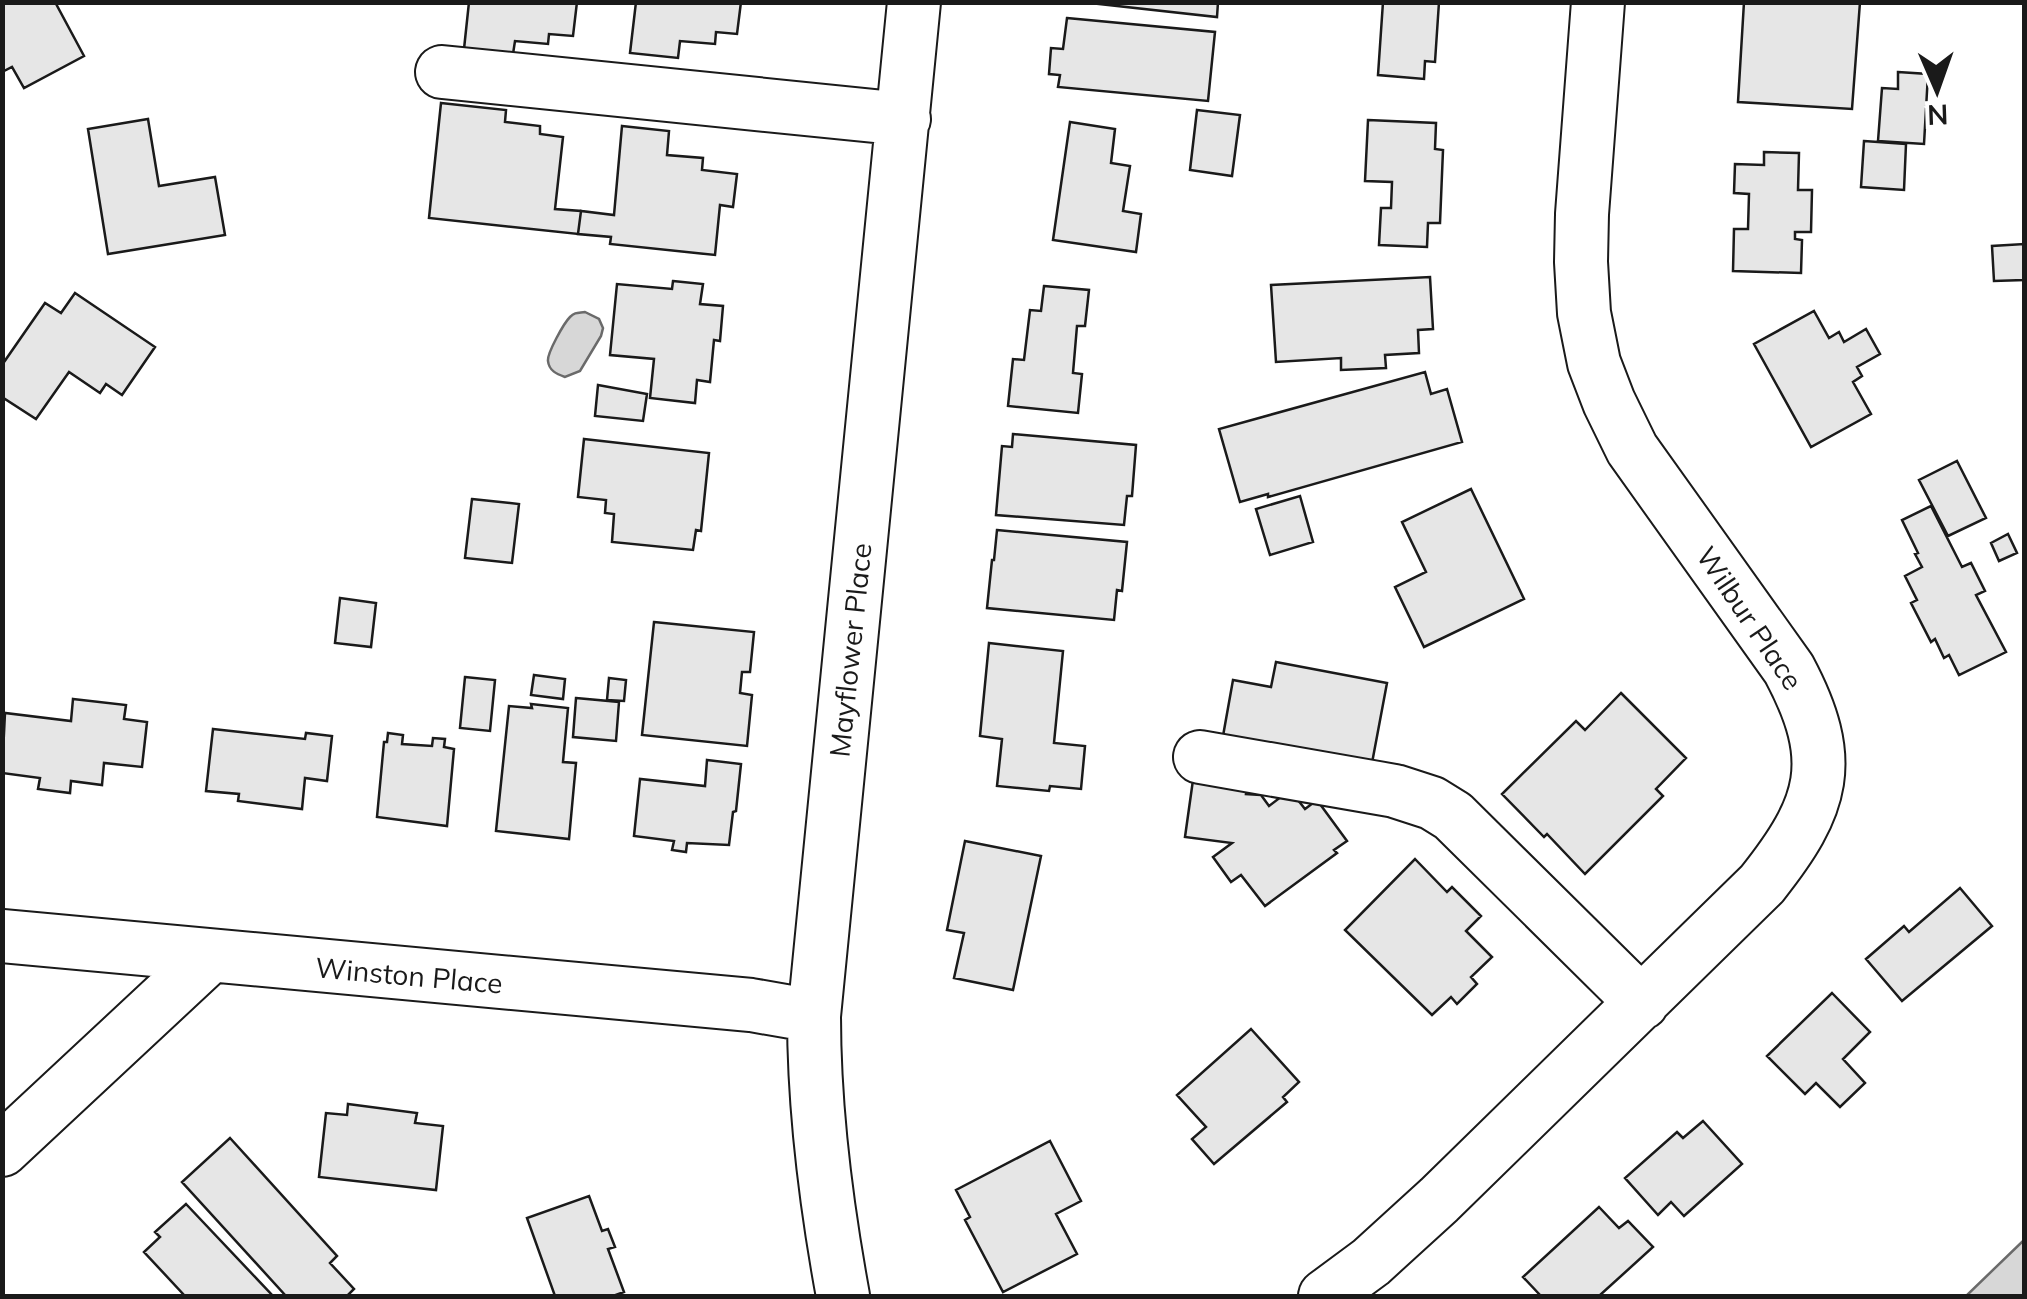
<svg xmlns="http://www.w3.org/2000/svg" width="2027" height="1299" font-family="Mulish,sans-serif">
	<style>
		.water { fill: #d7d7d7; stroke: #6a6a6a; stroke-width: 2.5 }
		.building { fill: #e6e6e6; stroke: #1a1a1a; stroke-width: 2.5 }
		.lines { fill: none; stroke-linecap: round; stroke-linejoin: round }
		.minor-casing { stroke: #1a1a1a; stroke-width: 56 }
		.minor { stroke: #fff; stroke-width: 52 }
		.labels { text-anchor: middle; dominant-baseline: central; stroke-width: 8; stroke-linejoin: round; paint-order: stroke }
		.street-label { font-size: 28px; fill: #1a1a1a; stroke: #fff }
	</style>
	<rect width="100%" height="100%" fill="#fff"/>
	<path class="water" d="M 585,312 L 599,319 L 603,328 L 601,336 L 580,371 L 565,377 C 557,374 549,371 548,361 C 547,353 564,323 570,317 C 575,312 578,313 585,312 Z
		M 2024,1240 L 2024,1296 L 1966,1296 Z"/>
	<path class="building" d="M 2,2 L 55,2 L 84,56 L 24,88 L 12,67 L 2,72 Z
		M 469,2 L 577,2 L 573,36 L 549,34 L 548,44 L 515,41 L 513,54 L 464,49 Z
		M 636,2 L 741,2 L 737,34 L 716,32 L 715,44 L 680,41 L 678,58 L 630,53 Z
		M 1081,2 L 1218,2 L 1217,17 Z
		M 1383,2 L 1439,2 L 1435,62 L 1425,61 L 1424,79 L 1378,75 Z
		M 1744,2 L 1860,2 L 1852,109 L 1738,102 Z
		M 1067,18 L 1215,32 L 1208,101 L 1058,87 L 1060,75 L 1049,74 L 1051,48 L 1063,49 Z
		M 1898,72 L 1928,74 L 1924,144 L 1878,141 L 1882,88 L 1898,89 Z
		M 441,103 L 506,110 L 505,122 L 540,126 L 540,134 L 563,137 L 555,209 L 581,211 L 578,234 L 429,218 Z
		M 1197,110 L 1240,115 L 1232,176 L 1190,170 Z
		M 148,119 L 159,186 L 215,177 L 225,235 L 108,254 L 88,129 Z
		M 1368,120 L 1436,123 L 1435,149 L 1443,150 L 1440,223 L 1428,223 L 1427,247 L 1379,245 L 1381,208 L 1391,208 L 1392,182 L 1365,181 Z
		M 1070,122 L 1115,129 L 1111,163 L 1130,166 L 1123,211 L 1141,214 L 1136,252 L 1053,240 Z
		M 622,126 L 669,131 L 667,155 L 703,158 L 702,170 L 737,174 L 733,207 L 720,205 L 715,255 L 610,244 L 611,237 L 578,234 L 581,211 L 614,215 Z
		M 1864,141 L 1906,144 L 1904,190 L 1861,187 Z
		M 1764,152 L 1799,153 L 1798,190 L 1812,190 L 1811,232 L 1795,232 L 1795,239 L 1802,240 L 1801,273 L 1733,271 L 1734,229 L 1748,229 L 1749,194 L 1734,193 L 1735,164 L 1764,165 Z
		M 2024,244 L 2024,280 L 1994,281 L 1992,246 Z
		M 1430,277 L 1433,329 L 1418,330 L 1419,353 L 1385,355 L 1386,368 L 1341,370 L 1341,358 L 1276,362 L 1271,285 Z
		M 673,281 L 703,284 L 700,304 L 723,306 L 720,341 L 714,340 L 710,382 L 697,380 L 695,403 L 650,398 L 654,359 L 610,355 L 617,284 L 672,289 Z
		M 1044,286 L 1089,290 L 1085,326 L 1077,326 L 1073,373 L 1082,374 L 1078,413 L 1008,406 L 1013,359 L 1024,360 L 1030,310 L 1041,311 Z
		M 75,293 L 155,347 L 122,395 L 106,384 L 100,393 L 69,372 L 36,419 L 2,397 L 2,365 L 45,303 L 61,313 Z
		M 1814,311 L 1829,338 L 1839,332 L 1844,342 L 1866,329 L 1880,354 L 1857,367 L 1862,376 L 1853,382 L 1871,414 L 1811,447 L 1754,344 Z
		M 1425,372 L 1431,394 L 1447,389 L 1462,442 L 1268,497 L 1268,494 L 1240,502 L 1219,429 Z
		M 598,385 L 647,394 L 643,421 L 595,416 Z
		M 1013,434 L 1136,445 L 1132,496 L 1127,496 L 1124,525 L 996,515 L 1002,446 L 1012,447 Z
		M 584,439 L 709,453 L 701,531 L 696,530 L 693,550 L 612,542 L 614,514 L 605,513 L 606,500 L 578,497 Z
		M 1957,461 L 1986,518 L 1948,536 L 1919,480 Z
		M 1471,489 L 1524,599 L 1424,647 L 1395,587 L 1426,572 L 1402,522 Z
		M 1300,496 L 1313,542 L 1270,555 L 1256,509 Z
		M 472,499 L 519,504 L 512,563 L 465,558 Z
		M 1931,506 L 1962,567 L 1971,563 L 1985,591 L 1976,595 L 2006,652 L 1959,675 L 1949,655 L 1944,658 L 1935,639 L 1931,642 L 1911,603 L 1917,600 L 1905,576 L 1922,567 L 1915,554 L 1918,553 L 1902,520 Z
		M 997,530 L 1127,542 L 1122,591 L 1117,590 L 1114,620 L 987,608 L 992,560 L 994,560 Z
		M 2008,534 L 2017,553 L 1999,561 L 1991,543 Z
		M 340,598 L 376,603 L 371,647 L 335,643 Z
		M 654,622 L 754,632 L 750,672 L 742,672 L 740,693 L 752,695 L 747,746 L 642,735 Z
		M 989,643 L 1063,651 L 1054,743 L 1085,746 L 1081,789 L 1050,786 L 1049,791 L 997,786 L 1002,739 L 980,736 Z
		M 1276,662 L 1387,683 L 1372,763 L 1223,736 L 1233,680 L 1271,687 Z
		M 534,675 L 565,679 L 563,699 L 531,695 Z
		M 465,677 L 495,680 L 490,731 L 460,728 Z
		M 609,678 L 626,680 L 624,701 L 607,700 Z
		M 1621,693 L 1686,758 L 1656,789 L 1663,796 L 1585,874 L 1547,834 L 1544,837 L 1502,794 L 1576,721 L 1585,730 Z
		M 576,698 L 619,702 L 616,741 L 573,737 Z
		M 73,699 L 126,705 L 124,719 L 147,722 L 142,767 L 104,763 L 102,785 L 71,781 L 70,793 L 38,789 L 40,778 L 2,773 L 5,713 L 71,721 Z
		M 531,704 L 568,708 L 563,762 L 576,763 L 569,839 L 496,831 L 509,706 L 532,708 Z
		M 213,729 L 305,739 L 306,733 L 332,736 L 327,781 L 305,778 L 302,809 L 238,801 L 239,794 L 206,791 Z
		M 388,733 L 403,735 L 402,744 L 432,746 L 433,738 L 445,739 L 444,747 L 454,749 L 447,826 L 377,817 L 384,742 L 387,742 Z
		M 707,760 L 741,764 L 736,811 L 733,812 L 729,845 L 687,843 L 686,852 L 672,850 L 674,841 L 634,836 L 640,779 L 705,786 Z
		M 1193,780 L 1247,787 L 1246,794 L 1261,795 L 1269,806 L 1290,790 L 1305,809 L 1317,800 L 1347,841 L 1334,850 L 1337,853 L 1265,906 L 1241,875 L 1231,882 L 1213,857 L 1232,843 L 1185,837 Z
		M 965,841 L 1041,856 L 1013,990 L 954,978 L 964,933 L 947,930 Z
		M 1415,859 L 1447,892 L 1452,887 L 1481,916 L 1466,931 L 1492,957 L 1471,977 L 1477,984 L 1457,1004 L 1451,997 L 1432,1015 L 1345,930 Z
		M 1960,888 L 1992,926 L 1902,1001 L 1866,959 L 1904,926 L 1909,932 Z
		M 1832,993 L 1870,1032 L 1843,1059 L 1865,1083 L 1840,1107 L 1816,1083 L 1805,1094 L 1767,1056 Z
		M 1251,1029 L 1299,1082 L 1283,1097 L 1287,1102 L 1214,1164 L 1192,1139 L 1206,1127 L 1177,1095 Z
		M 348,1104 L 417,1113 L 415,1123 L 443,1126 L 436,1190 L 319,1177 L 326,1113 L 347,1115 Z
		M 1703,1121 L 1742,1164 L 1684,1216 L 1671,1202 L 1658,1215 L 1625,1178 L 1677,1132 L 1683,1138 Z
		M 230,1138 L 337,1256 L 330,1263 L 354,1289 L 347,1296 L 286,1296 L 182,1182 Z
		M 1050,1141 L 1081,1201 L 1056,1214 L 1077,1254 L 1003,1292 L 965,1220 L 970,1217 L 956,1190 Z
		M 589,1196 L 602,1231 L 608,1229 L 615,1247 L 608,1249 L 624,1292 L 613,1296 L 555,1296 L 527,1218 Z
		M 186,1204 L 273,1296 L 185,1296 L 144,1252 L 160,1237 L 155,1232 Z
		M 1599,1207 L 1619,1228 L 1628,1221 L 1653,1247 L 1599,1296 L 1541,1296 L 1523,1277 Z"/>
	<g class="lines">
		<defs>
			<path id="minor" d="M 442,72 L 904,119
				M 1200,757 L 1395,791 L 1432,803 L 1453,816 L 1642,1003
				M 2,936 L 751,1005 L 814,1016
				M 2,1150 L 209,957
				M 843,1296 C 826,1204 814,1110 814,1016 L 914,2
				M 1325,1296 L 1371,1262 L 1439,1200 L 1762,884 C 1824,806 1838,761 1789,669 L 1632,449 L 1609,402 L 1594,363 L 1584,313 L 1581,262 L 1582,214 L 1598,2"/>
		</defs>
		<use href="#minor" class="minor-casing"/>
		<use href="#minor" class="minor"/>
	</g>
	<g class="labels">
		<g class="street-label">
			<text transform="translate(1750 618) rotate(56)">Wilbur Place</text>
			<text transform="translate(850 650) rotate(-84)">Mayflower Place</text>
			<text transform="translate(409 975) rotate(5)">Winston Place</text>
		</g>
	</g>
	<rect width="2027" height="1299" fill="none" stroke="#1a1a1a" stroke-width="10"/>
	<g transform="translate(1937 90) rotate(178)" stroke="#ffffff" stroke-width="8" paint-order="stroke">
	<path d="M0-8L18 38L0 25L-18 38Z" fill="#1a1a1a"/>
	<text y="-15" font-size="28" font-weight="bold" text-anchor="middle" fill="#1a1a1a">N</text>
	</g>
</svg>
